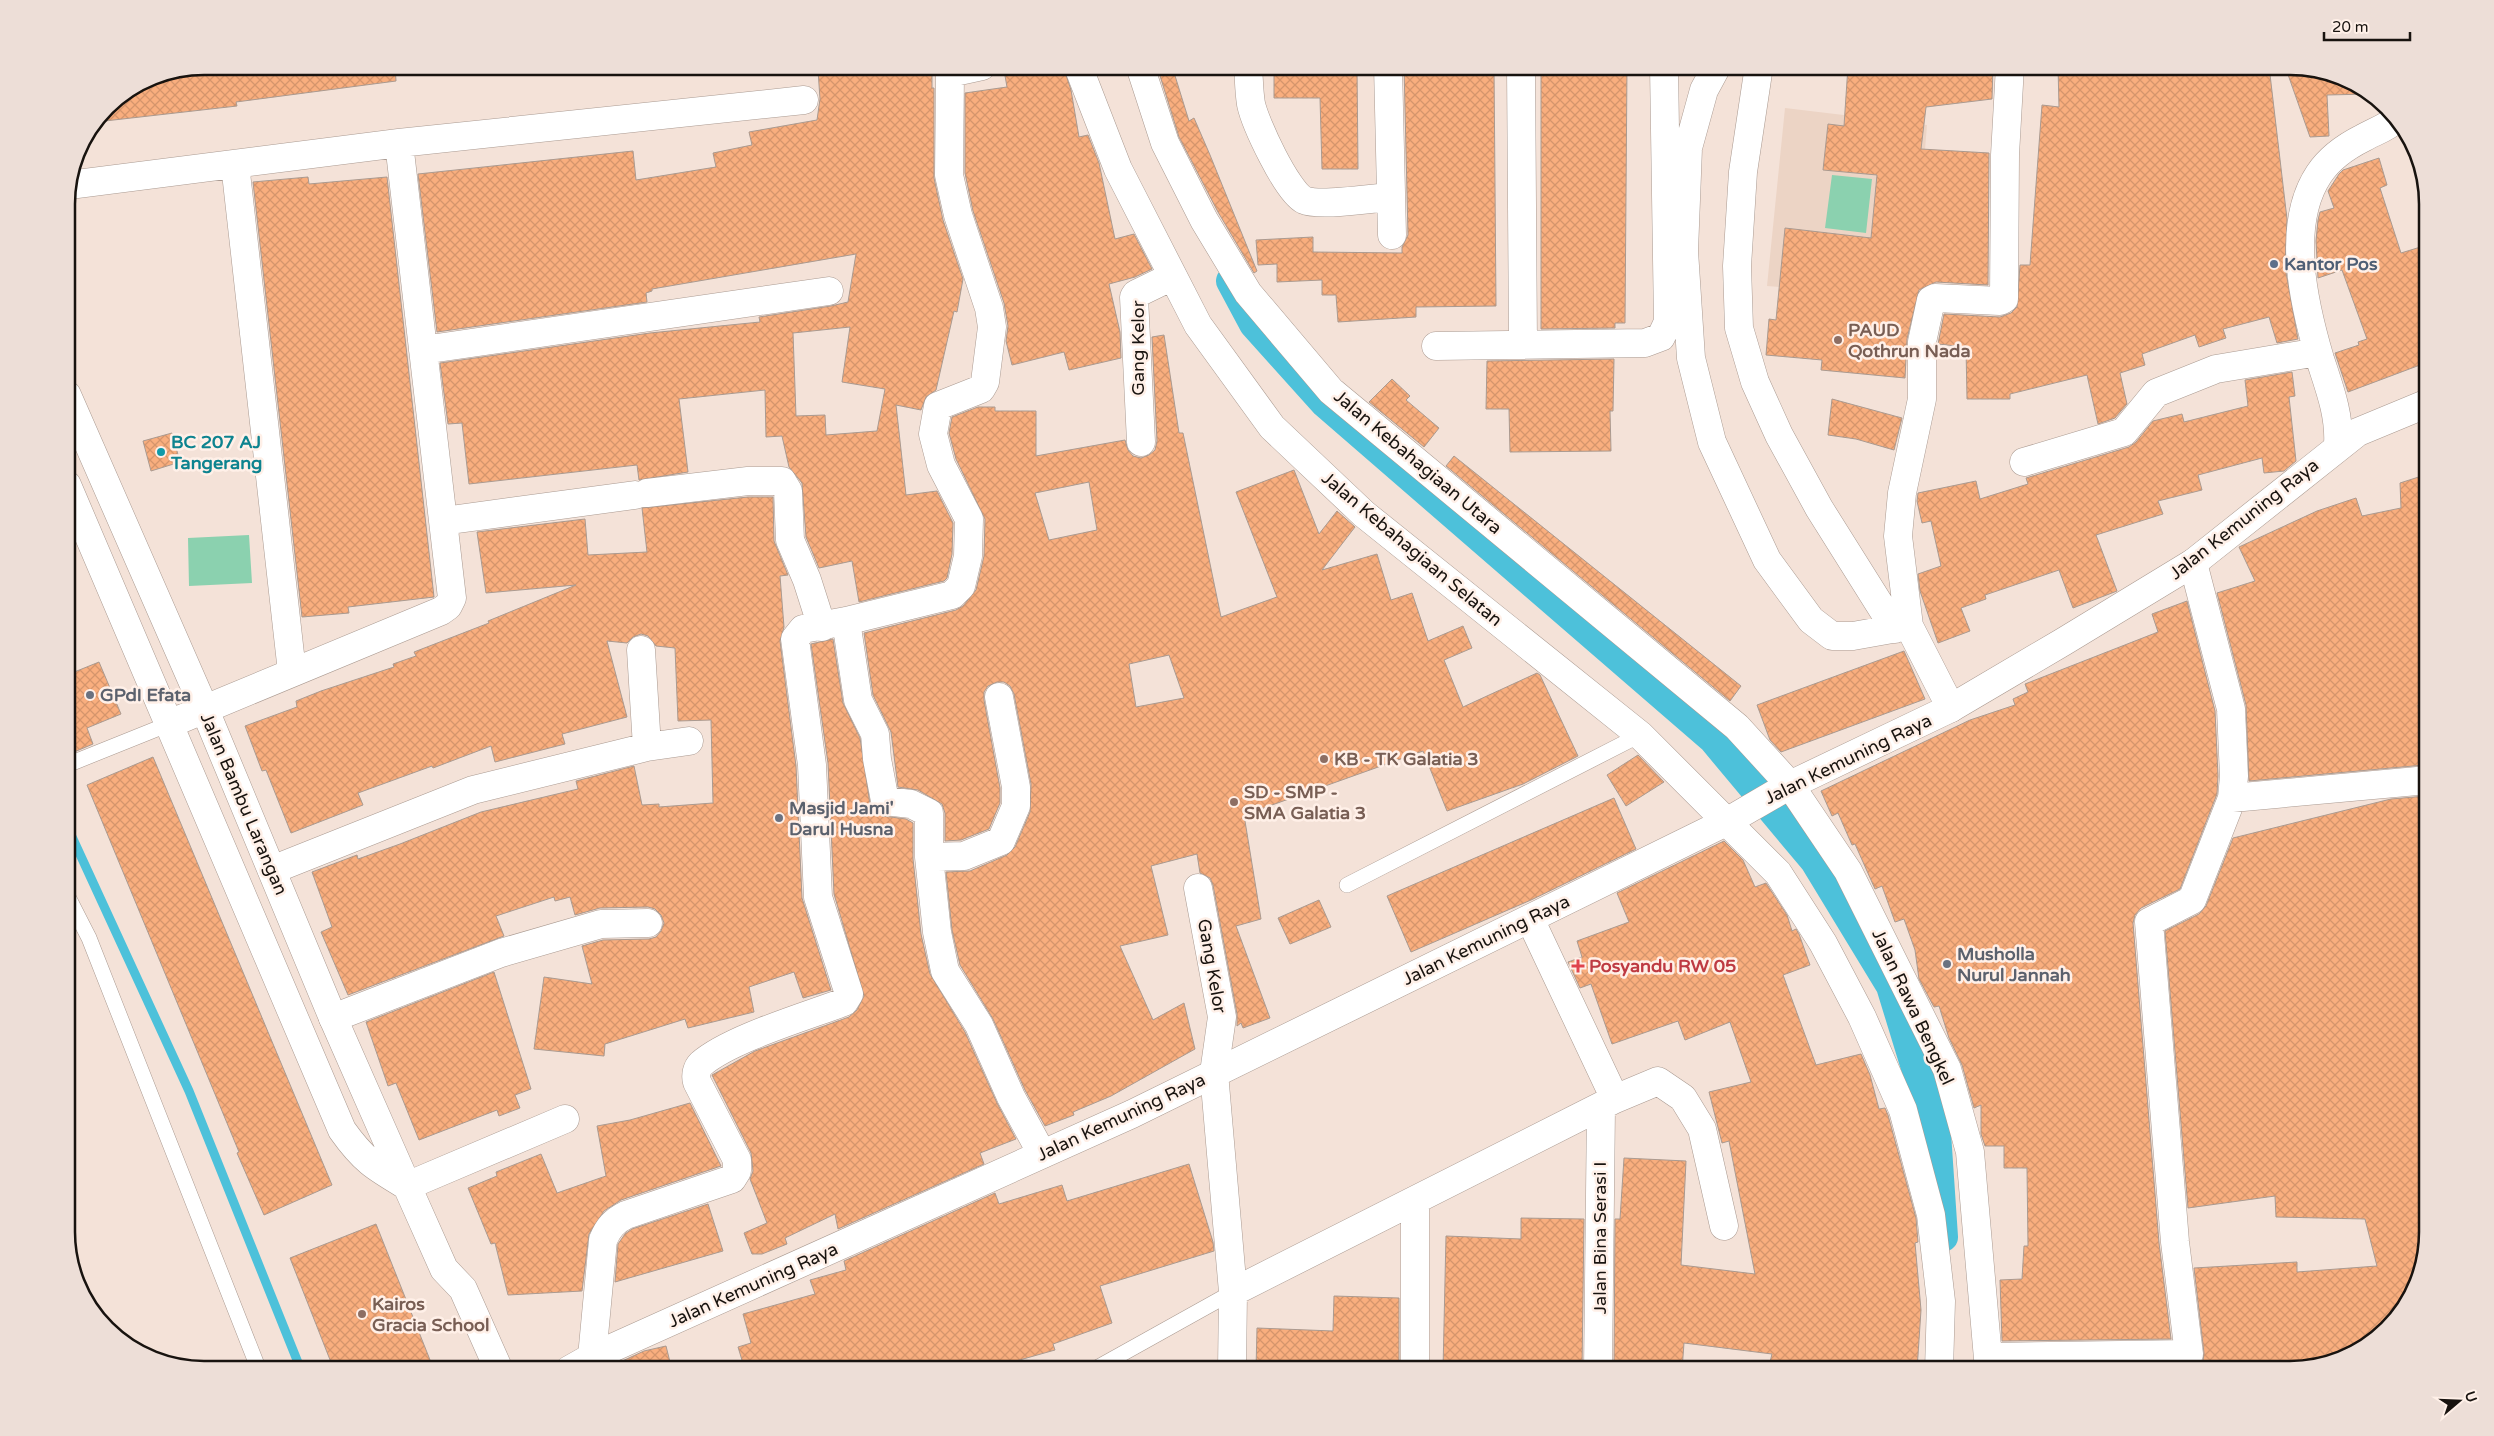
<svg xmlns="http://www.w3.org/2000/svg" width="2494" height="1436" font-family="'Varela Round',sans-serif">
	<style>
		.built { fill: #ecd4c5 }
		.grass { fill: #8bd1af }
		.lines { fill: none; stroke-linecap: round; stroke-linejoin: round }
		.stream { stroke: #4dc1da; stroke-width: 9 }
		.canal { stroke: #4dc1da; stroke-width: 30 }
		.building { fill: url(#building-cross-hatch); stroke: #aa9a90; fill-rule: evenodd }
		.service-casing { stroke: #aa9a91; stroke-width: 16 }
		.minor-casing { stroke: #aa9a91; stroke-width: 29 }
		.tertiary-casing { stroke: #aa9a91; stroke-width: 29 }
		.service { stroke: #fff; stroke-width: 15 }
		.minor { stroke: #fff; stroke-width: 28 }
		.tertiary { stroke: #fff; stroke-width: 28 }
		.service-dot { fill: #5c6f8a; stroke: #fff0e8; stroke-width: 2 }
		.education-dot { fill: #8d6e63; stroke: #fff0e8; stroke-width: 2 }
		.culture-dot { fill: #0f9aa8; stroke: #fff0e8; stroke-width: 2 }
		.worship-dot { fill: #6b7280; stroke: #fff0e8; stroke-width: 2 }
		.health-dot { fill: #e0444e; stroke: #fff0e8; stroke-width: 2 }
		.labels { text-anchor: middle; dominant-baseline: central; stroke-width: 5; stroke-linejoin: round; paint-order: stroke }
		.service-label { font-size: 18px; font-weight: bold; fill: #4e5e75; stroke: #fff0e8; text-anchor: start }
		.education-label { font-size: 18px; font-weight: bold; fill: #785e54; stroke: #fff0e8; text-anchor: start }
		.street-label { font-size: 18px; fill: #18130f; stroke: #fff0e8 }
		.culture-label { font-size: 18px; font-weight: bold; fill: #0d838f; stroke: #fff0e8; text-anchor: start }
		.worship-label { font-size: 18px; font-weight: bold; fill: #5b616d; stroke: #fff0e8; text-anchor: start }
		.health-label { font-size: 18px; font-weight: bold; fill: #be3a42; stroke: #fff0e8; text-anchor: start }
		.rim { fill: none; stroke: #18130f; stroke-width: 2.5 }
	</style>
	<defs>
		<pattern id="building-cross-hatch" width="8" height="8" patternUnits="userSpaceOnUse" patternTransform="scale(1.25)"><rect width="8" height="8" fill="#f9ae7e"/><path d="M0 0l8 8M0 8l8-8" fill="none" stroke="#d5956c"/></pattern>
	</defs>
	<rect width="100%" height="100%" fill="#f4e2d8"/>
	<path class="built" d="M 1785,108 L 1927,125 L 1913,298 L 1767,286 Z"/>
	<path class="grass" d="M 1832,175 L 1872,179 L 1866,233 L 1825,228 Z
		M 249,535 L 252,583 L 189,586 L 188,538 Z"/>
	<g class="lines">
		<path class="stream" d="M 67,826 L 189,1091 L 301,1370"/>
		<path class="canal" d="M 1231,281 L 1254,324 L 1325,403 L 1713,739 L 1815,861 L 1891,986 L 1936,1133 L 1943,1237"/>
	</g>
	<path class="building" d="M 204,66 L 395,66 L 396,81 L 236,102 L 237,106 L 96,122 L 107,106 L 151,77 Z
		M 871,66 L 932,66 L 932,88 L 934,88 L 934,178 L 943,220 L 963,279 L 957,312 L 954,311 L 936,390 L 926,397 L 921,410 L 896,405 L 906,495 L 937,491 L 953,523 L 952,554 L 947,578 L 944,581 L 859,602 L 852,561 L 819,568 L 806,537 L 802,483 L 789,467 L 782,436 L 766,437 L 765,390 L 679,399 L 688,472 L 639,480 L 637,465 L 469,484 L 462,423 L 448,424 L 440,363 L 650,333 L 760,322 L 759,317 L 831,306 L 848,302 L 856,254 L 652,289 L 652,291 L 646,293 L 647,302 L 437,332 L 418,174 L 633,151 L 636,180 L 716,167 L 713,153 L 752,145 L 749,132 L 817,120 L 820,99 L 818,70 L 871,72 ZM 850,327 L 842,382 L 885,389 L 877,431 L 826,435 L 825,415 L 796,416 L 793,333 Z
		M 1025,66 L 1063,66 L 1071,90 L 1079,137 L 1088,135 L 1099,163 L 1115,239 L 1134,234 L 1152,269 L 1135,277 L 1109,284 L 1120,332 L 1121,358 L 1069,370 L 1064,352 L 1012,365 L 1006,341 L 1008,326 L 1004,303 L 973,211 L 965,173 L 965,93 L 1007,87 L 1004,70 Z
		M 1157,66 L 1172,66 L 1189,121 L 1194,118 L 1210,155 L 1257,271 L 1254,273 L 1218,212 L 1179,137 Z
		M 1274,66 L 1357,66 L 1358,169 L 1322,169 L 1320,98 L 1274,98 Z
		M 1404,66 L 1494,66 L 1496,306 L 1416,307 L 1416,317 L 1338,322 L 1336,295 L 1322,295 L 1322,280 L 1277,282 L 1277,264 L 1258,265 L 1256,240 L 1313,237 L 1313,252 L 1402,253 L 1402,247 L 1408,235 Z
		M 1541,66 L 1627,66 L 1625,323 L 1615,323 L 1615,328 L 1541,329 Z
		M 1848,66 L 1993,66 L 1992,99 L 1926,107 L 1921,149 L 1989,153 L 1988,285 L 1936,282 L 1919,290 L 1907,339 L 1905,378 L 1821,370 L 1822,360 L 1766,355 L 1769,319 L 1776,320 L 1785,228 L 1871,238 L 1877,175 L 1823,170 L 1828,124 L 1844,126 Z
		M 2058,66 L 2269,66 L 2287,219 L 2285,267 L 2298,339 L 2277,343 L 2269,317 L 2223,329 L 2226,338 L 2199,347 L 2195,335 L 2142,354 L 2145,365 L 2120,373 L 2127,404 L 2115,418 L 2098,424 L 2087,375 L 2010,394 L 2010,399 L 1967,399 L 1966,347 L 1938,344 L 1944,314 L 2000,317 L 2011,313 L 2017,307 L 2020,265 L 2030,265 L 2042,105 L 2059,107 Z
		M 2285,66 L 2359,85 L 2369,94 L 2327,95 L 2329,136 L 2310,137 Z
		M 2379,158 L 2387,185 L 2380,188 L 2401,253 L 2427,245 L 2428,362 L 2348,392 L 2335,353 L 2359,345 L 2358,342 L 2367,339 L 2342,270 L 2318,278 L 2316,241 L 2318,220 L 2320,212 L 2334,208 L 2328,191 L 2339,174 L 2343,170 Z
		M 308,177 L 309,184 L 387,177 L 434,597 L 348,607 L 349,613 L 302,617 L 253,182 Z
		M 1164,335 L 1179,433 L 1183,433 L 1221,617 L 1277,597 L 1236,492 L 1294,470 L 1319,534 L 1337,511 L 1355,527 L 1322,570 L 1377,554 L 1391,600 L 1412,593 L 1428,641 L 1463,626 L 1472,648 L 1444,660 L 1463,707 L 1537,673 L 1540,675 L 1578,756 L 1523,784 L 1447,811 L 1423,751 L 1244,815 L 1261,919 L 1236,926 L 1270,1018 L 1243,1028 L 1241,1023 L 1237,1026 L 1237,1014 L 1213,885 L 1210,878 L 1200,873 L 1197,854 L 1151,866 L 1168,935 L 1120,946 L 1153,1020 L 1184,1003 L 1195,1049 L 1111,1096 L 1073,1112 L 1074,1115 L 1045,1126 L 1025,1090 L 993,1019 L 960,965 L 952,930 L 946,872 L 970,871 L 1007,855 L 1015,847 L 1030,812 L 1031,784 L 1014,694 L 1010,686 L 1004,682 L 997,682 L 988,686 L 984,692 L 984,700 L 1000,788 L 1000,803 L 989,829 L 961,840 L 945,841 L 945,813 L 942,804 L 918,790 L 898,787 L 891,732 L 873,695 L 864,633 L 956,610 L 963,606 L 976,590 L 984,556 L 985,519 L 956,459 L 949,433 L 952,417 L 978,407 L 995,407 L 995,411 L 1036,411 L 1036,456 L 1125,440 L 1128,450 L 1133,456 L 1141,458 L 1149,455 L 1155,450 L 1157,441 L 1152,337 ZM 1089,482 L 1097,530 L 1049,540 L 1035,493 ZM 1169,655 L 1184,698 L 1136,707 L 1129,664 Z
		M 1614,359 L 1613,411 L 1610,411 L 1611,451 L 1510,452 L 1509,409 L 1486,409 L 1487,361 Z
		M 2292,372 L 2295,396 L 2289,397 L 2296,461 L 2284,471 L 2264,473 L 2262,458 L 2198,475 L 2202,490 L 2158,501 L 2163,514 L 2096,535 L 2117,591 L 2073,608 L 2059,570 L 1985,595 L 1986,599 L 1961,608 L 1970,631 L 1938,643 L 1920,591 L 1918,574 L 1941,566 L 1931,521 L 1922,523 L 1917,501 L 1918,493 L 1976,481 L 1980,499 L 2028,484 L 2026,478 L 2129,447 L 2136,442 L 2153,421 L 2182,414 L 2184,422 L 2248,406 L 2245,380 Z
		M 1392,379 L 1410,396 L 1406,400 L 1439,428 L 1424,447 L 1369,402 Z
		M 1832,399 L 1902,418 L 1894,450 L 1856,439 L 1828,435 Z
		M 172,433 L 180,462 L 151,471 L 143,441 Z
		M 1454,456 L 1741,686 L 1730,701 L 1446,466 Z
		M 2428,474 L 2428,704 L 2418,705 L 2424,765 L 2249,781 L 2246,705 L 2217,593 L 2255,581 L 2239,547 L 2317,511 L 2356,498 L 2362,516 L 2401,508 L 2400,483 Z
		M 748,497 L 773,497 L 774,541 L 788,575 L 780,576 L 784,627 L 780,641 L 796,766 L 802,898 L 831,990 L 803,998 L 794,972 L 749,987 L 754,1012 L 688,1028 L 685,1019 L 605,1044 L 604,1056 L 534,1049 L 544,977 L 592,984 L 582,946 L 603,940 L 649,939 L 656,937 L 661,931 L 664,923 L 661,915 L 655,909 L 648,907 L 600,908 L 575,915 L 570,897 L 555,901 L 554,897 L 496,916 L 504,936 L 348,995 L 321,932 L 332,927 L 312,872 L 357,855 L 358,859 L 400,844 L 481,812 L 578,789 L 576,781 L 634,766 L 642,805 L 659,804 L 659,807 L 713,803 L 711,720 L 678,721 L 675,648 L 656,646 L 648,636 L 641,634 L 633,637 L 627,643 L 607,641 L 627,717 L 562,734 L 565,744 L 495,762 L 491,746 L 433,768 L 432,766 L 358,793 L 363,805 L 291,833 L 266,770 L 262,771 L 245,726 L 297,707 L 296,701 L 321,691 L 394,667 L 393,664 L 416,656 L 414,652 L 489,623 L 488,621 L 576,585 L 486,593 L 477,532 L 585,519 L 588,555 L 647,552 L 642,508 Z
		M 2187,601 L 2215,711 L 2218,776 L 2217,794 L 2180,889 L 2141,908 L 2135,915 L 2133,923 L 2159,1243 L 2171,1339 L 2002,1341 L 2000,1280 L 2022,1279 L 2024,1246 L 2028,1246 L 2027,1168 L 2004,1168 L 2004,1146 L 1985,1146 L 1981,1134 L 1981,1105 L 1974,1108 L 1962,1065 L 1949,1038 L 1939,1006 L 1934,1007 L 1919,979 L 1915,950 L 1904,919 L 1895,922 L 1882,886 L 1875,889 L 1855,844 L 1852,845 L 1838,813 L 1832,816 L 1821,791 L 1970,720 L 2015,705 L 2013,699 L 2028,692 L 2025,684 L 2158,632 L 2152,614 Z
		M 833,639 L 843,703 L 860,738 L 870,804 L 875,813 L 883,816 L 906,819 L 913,823 L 913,859 L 921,934 L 930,974 L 965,1032 L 997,1103 L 1016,1139 L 980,1153 L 984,1164 L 838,1229 L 835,1214 L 785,1238 L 787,1244 L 762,1254 L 752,1254 L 744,1233 L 767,1223 L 750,1179 L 753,1171 L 751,1153 L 712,1075 L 755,1051 L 849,1017 L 857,1010 L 864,996 L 834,894 L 828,763 L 811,644 Z
		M 1904,651 L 1925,699 L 1781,752 L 1770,740 L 1757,705 Z
		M 99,662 L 121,714 L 87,728 L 93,744 L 67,755 L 67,675 Z
		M 1638,755 L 1664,782 L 1626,806 L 1607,775 Z
		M 153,757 L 332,1185 L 264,1215 L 237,1153 L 239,1152 L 87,785 Z
		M 2426,796 L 2428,947 L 2423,948 L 2428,992 L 2428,1232 L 2409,1301 L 2359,1351 L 2310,1365 L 2283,1365 L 2283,1370 L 2181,1370 L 2198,1367 L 2203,1361 L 2204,1353 L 2194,1268 L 2297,1262 L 2297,1272 L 2377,1266 L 2365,1219 L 2276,1217 L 2275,1196 L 2188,1208 L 2165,931 L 2199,914 L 2206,906 L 2233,838 L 2391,799 Z
		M 1614,798 L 1636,849 L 1531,900 L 1411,952 L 1387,896 Z
		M 1724,841 L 1743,860 L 1755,887 L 1766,883 L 1787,915 L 1792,931 L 1796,929 L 1799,934 L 1810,965 L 1783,975 L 1816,1065 L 1861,1054 L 1870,1075 L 1879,1109 L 1885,1108 L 1888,1115 L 1916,1218 L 1918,1242 L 1915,1243 L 1921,1310 L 1917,1370 L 1768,1370 L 1772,1354 L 1684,1343 L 1682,1370 L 1614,1370 L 1615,1219 L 1620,1219 L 1624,1158 L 1686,1161 L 1681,1265 L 1755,1274 L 1729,1141 L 1722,1143 L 1709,1092 L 1751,1082 L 1730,1022 L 1685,1040 L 1678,1021 L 1612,1044 L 1591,984 L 1580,988 L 1568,962 L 1582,957 L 1577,941 L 1629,922 L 1617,893 Z
		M 1319,900 L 1331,927 L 1290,944 L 1278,918 Z
		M 494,972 L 531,1089 L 515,1095 L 520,1108 L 499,1116 L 497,1110 L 419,1140 L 396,1083 L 388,1086 L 366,1022 Z
		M 690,1103 L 721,1166 L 621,1200 L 604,1211 L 589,1234 L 582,1291 L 508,1295 L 495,1243 L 491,1244 L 468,1188 L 497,1176 L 496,1172 L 541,1154 L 557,1193 L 606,1176 L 597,1126 L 630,1120 Z
		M 1189,1164 L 1213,1242 L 1214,1251 L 1100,1286 L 1112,1323 L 1053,1344 L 1055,1350 L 984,1370 L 745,1370 L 738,1347 L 751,1343 L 743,1314 L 815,1294 L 810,1280 L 846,1270 L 844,1261 L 995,1193 L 999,1204 L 1062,1185 L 1067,1201 Z
		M 708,1204 L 723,1251 L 615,1282 L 618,1244 L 625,1234 L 632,1229 Z
		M 1521,1218 L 1584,1219 L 1582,1370 L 1443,1370 L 1446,1236 L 1521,1239 Z
		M 376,1224 L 434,1370 L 334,1370 L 290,1258 Z
		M 1334,1296 L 1399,1298 L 1399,1370 L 1256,1370 L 1257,1328 L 1333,1331 Z
		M 666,1346 L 672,1370 L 603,1370 L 644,1351 Z"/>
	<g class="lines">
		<defs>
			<path id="service" d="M 67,765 L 169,724
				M 1347,885 L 1640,735
				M 67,895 L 89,938 L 259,1370
				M 1093,1370 L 1233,1292"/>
			<path id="minor" d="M 1078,66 L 1118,169 L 1198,325 L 1272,427 L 1364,514 L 1640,735 L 1778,873 L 1823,943 L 1862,1017 L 1903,1110 L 1931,1215 L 1941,1301 L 1939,1370
				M 1140,66 L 1165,143 L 1204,220 L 1248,293 L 1331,391 L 1737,727 L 1790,785 L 1848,871 L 1947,1069 L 1970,1152 L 1989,1370
				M 1248,66 C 1249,79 1249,92 1251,104 C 1255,123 1287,192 1304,200 C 1320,207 1372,198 1391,197
				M 1388,66 L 1392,235
				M 1521,66 L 1523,345
				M 1717,66 L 1704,90 L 1688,148 L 1684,251 L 1691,358 L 1712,442 L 1767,560 L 1811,620 L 1832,636 L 1853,636 L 1909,626
				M 1759,66 L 1743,172 L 1737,266 L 1739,328 L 1755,382 L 1779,435 L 1819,508 L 1895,629
				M 235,164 L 292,672
				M 69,185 L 399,143 L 804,100
				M 1436,346 L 1645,343 L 1661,337 L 1668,322 L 1664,66
				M 423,350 L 829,291
				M 1141,442 L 1134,297 L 1136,294 L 1173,276
				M 2338,445 C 2340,415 2329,387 2320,359 C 2304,305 2285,225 2319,174 C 2329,159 2347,146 2363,138 C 2373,132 2387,128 2396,119
				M 2024,462 L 2124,432 L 2156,393 L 2216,369 L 2318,352
				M 647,493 L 748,481 L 782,481 L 788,491 L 790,540 L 807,580 L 822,627
				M 443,521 L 635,495
				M 846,621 L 858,700 L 875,734 L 877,759 L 885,801 L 911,804 L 929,813 L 929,857 L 937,932 L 945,971 L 979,1025 L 1011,1097 L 1042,1154
				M 641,650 L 647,747
				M 1951,708 L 1909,626 L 1898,536 L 1902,493 L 1922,399 L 1922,342 L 1931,300 L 1935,298 L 2000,301 L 2004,299 L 2005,155 L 2010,66
				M 169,724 L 441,611 L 448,606 L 452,598 L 399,143
				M 2232,798 L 2428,780
				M 929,857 L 964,856 L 1001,841 L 1016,806 L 1016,787 L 999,697
				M 272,870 L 473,790 L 647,747 L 689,741
				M 1198,888 L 1222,1017 L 1214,1073 L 1233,1292 L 1232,1370
				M 1530,919 L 1615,1099
				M 333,1018 L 501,953 L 601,924 L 648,923
				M 407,1186 L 565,1119
				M 1415,1201 L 1415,1370
				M 1233,1292 L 1615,1099 L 1658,1081 L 1683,1098 L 1702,1129 L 1724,1226
				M 592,1357 L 603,1240 C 608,1228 614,1221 626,1215 L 732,1179 L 737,1171 L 737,1160 L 697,1082 C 695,1075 697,1068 701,1064 C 729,1039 807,1016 844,1002 L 849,994 L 818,897 L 812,765 L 795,639 L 803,629 L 846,621 L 952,595 L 961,586 L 968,556 L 969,519 L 941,465 L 933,434 L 938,406 L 981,389 L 985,382 L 992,327 L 989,308 L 958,215 L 949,175 L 950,73 L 982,66
				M 1990,1357 L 2189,1354 L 2175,1242 L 2149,922 L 2192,900 L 2232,798 L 2234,776 L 2231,709 L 2193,563
				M 1598,1370 L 1601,1107"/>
			<path id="tertiary" d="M 67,395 L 205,710 L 333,1018 L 407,1186 L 444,1269 L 463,1289 L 499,1370
				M 67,485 L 342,1130 C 364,1161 375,1167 407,1186
				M 569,1370 L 592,1357 L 1132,1114 L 1728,821 L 1790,785 L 1951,708 L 2063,642 L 2193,563 L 2358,432 L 2428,403"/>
		</defs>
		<use href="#service" class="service-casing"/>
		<use href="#minor" class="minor-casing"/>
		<use href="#tertiary" class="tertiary-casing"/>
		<use href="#service" class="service"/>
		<use href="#minor" class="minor"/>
		<use href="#tertiary" class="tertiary"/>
	</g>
	<circle class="service-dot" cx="2274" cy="264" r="5"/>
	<g class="education-dot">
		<circle cx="1838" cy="340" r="5"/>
		<circle cx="1324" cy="759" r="5"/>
		<circle cx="1234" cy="802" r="5"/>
		<circle cx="362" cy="1314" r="5"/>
	</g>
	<circle class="culture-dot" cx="161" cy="452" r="5"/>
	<g class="worship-dot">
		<circle cx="90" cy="695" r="5"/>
		<circle cx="779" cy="818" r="5"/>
		<circle cx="1947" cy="964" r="5"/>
	</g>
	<path class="health-dot" d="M1575.5 958.5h5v5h5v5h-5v5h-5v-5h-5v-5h5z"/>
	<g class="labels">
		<g class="service-label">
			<text x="2284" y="264">Kantor Pos</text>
		</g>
		<g class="education-label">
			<text x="1848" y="330">PAUD<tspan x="1848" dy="21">Qothrun Nada</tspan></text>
			<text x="1334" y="759">KB - TK Galatia 3</text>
			<text x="1244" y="792">SD - SMP -<tspan x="1244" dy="21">SMA Galatia 3</tspan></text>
			<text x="372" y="1304">Kairos<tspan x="372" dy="21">Gracia School</tspan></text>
		</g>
		<g class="street-label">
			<text transform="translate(1138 348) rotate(-90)">Gang Kelor</text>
			<text transform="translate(1418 462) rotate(40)">Jalan Kebahagiaan Utara</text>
			<text transform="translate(2244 519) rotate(-38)">Jalan Kemuning Raya</text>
			<text transform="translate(1412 549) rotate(40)">Jalan Kebahagiaan Selatan</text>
			<text transform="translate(1848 759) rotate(-26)">Jalan Kemuning Raya</text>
			<text transform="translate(244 804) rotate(67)">Jalan Bambu Larangan</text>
			<text transform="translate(1486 940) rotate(-26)">Jalan Kemuning Raya</text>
			<text transform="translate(1212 966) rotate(80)">Gang Kelor</text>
			<text transform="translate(1913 1007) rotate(65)">Jalan Rawa Bengkel</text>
			<text transform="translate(1121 1117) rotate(-25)">Jalan Kemuning Raya</text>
			<text transform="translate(1600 1238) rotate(-90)">Jalan Bina Serasi I</text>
			<text transform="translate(753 1285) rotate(-24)">Jalan Kemuning Raya</text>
		</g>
		<g class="culture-label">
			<text x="171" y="442">BC 207 AJ<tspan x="171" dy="21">Tangerang</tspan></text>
		</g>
		<g class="worship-label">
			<text x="100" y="695">GPdI Efata</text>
			<text x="789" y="808">Masjid Jami'<tspan x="789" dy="21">Darul Husna</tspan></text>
			<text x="1957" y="954">Musholla<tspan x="1957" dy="21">Nurul Jannah</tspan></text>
		</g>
		<g class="health-label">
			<text x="1589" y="966">Posyandu RW 05</text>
		</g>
	</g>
	<path d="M0 0H2494V1436H0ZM204 75H2290A129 129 0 0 1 2419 204V1232A129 129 0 0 1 2290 1361H204A129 129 0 0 1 75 1232V204A129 129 0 0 1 204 75Z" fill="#edded7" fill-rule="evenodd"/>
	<path class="rim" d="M204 75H2290A129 129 0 0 1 2419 204V1232A129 129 0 0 1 2290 1361H204A129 129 0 0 1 75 1232V204A129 129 0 0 1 204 75Z"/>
	<g transform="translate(2459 1401) rotate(71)" stroke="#fff0e8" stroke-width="4" paint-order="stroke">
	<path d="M0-4L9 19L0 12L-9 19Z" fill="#18130f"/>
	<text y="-8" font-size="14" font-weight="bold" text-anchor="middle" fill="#18130f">U</text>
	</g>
	<path d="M2324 32v8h86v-8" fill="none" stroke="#18130f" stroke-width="2.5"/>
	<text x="2332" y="32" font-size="15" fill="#18130f" stroke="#fff0e8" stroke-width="4" paint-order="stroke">20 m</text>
</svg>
